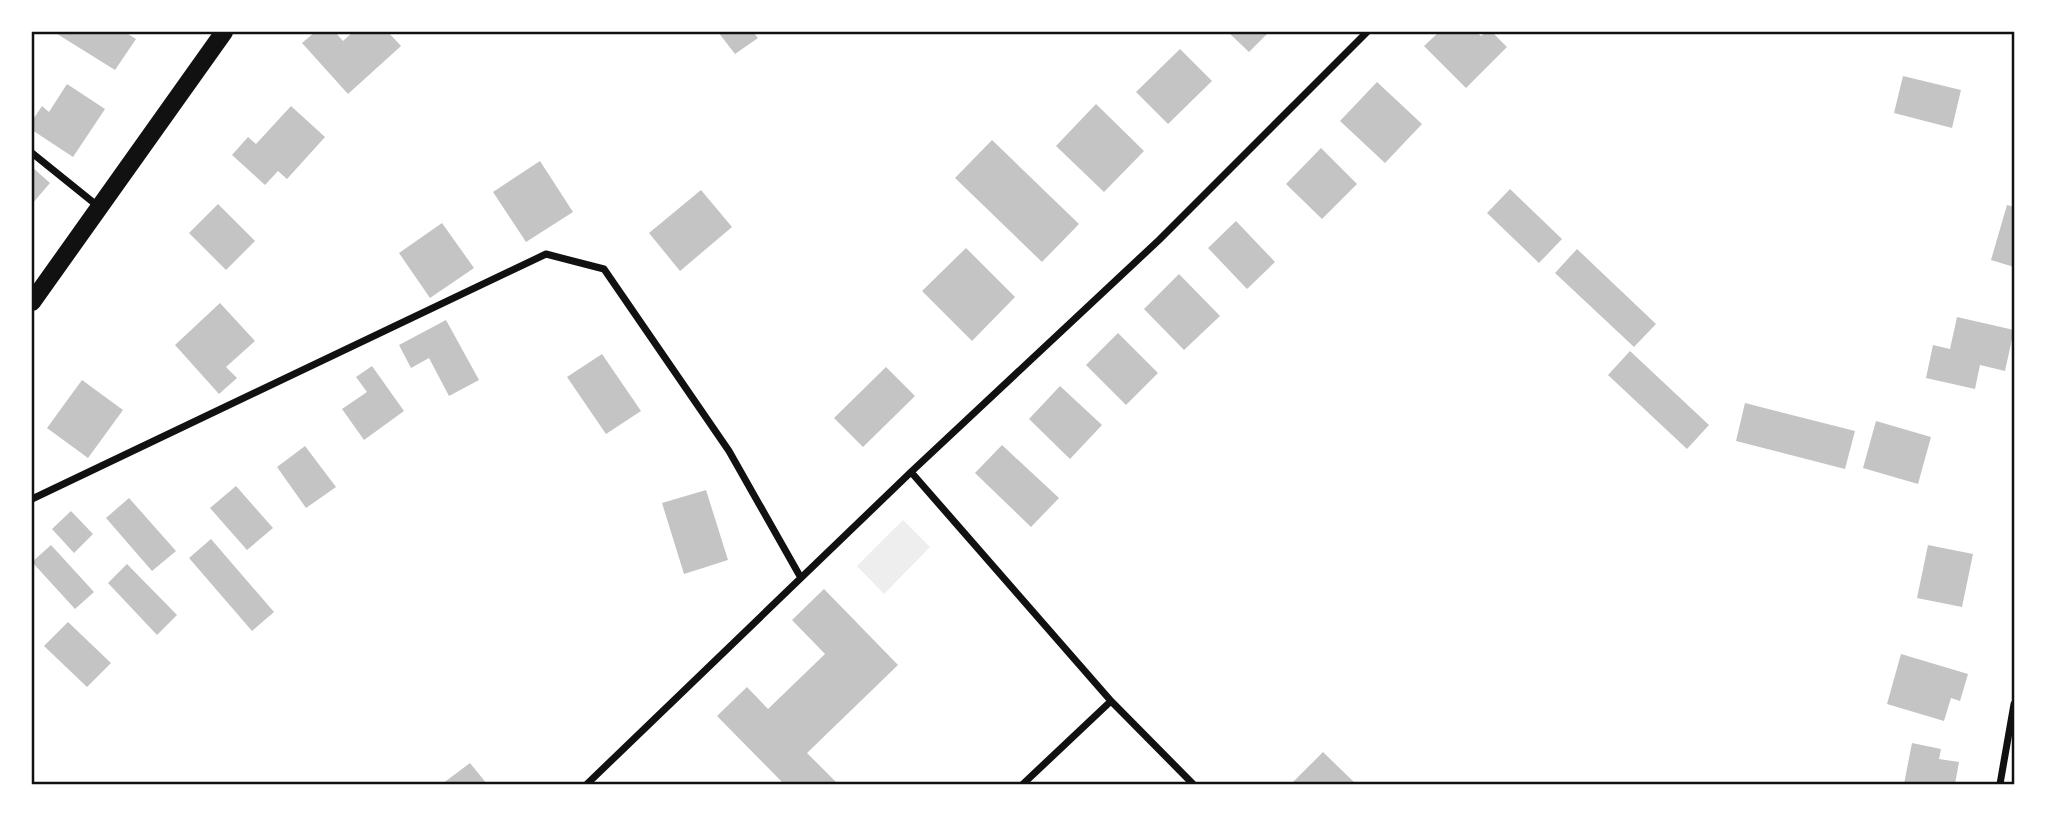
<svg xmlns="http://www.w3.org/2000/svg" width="2046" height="816" font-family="'Nunito Sans',sans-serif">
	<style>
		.green { fill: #eee }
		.building { fill: #c4c4c4 }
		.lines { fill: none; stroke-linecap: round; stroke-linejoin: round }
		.minor { stroke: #111; stroke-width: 7 }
		.primary { stroke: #111; stroke-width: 18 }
		.neatline { fill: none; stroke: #111; stroke-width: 2.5 }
	</style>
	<rect width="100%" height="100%" fill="#fff"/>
	<path class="green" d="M 903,520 L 930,547 L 884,594 L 857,566 Z"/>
	<path class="building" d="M 54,32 L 125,32 L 136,39 L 115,70 Z
		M 315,32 L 335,32 L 343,41 L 353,32 L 388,32 L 401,46 L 348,94 L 302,43 Z
		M 718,32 L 753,32 L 758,38 L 735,54 Z
		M 1228,32 L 1269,32 L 1249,52 Z
		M 1439,32 L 1476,32 L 1481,36 L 1486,32 L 1492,32 L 1507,47 L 1466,88 L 1424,46 Z
		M 1180,49 L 1212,81 L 1168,124 L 1136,92 Z
		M 1903,76 L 1961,90 L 1952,128 L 1894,113 Z
		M 1377,82 L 1422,124 L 1385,163 L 1340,121 Z
		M 67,84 L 105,109 L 73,157 L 32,130 L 32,121 L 42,106 L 49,112 Z
		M 1096,104 L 1144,151 L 1104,192 L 1056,146 Z
		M 291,106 L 325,137 L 287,179 L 278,171 L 265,185 L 232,155 L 248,137 L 256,144 Z
		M 992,140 L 1079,224 L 1042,262 L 955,178 Z
		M 1321,148 L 1357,184 L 1322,219 L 1286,184 Z
		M 540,161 L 573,212 L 526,242 L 493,192 Z
		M 32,167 L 50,183 L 32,204 Z
		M 1510,189 L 1562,239 L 1539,263 L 1487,213 Z
		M 701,190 L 732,227 L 680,271 L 649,233 Z
		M 218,204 L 255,241 L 226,270 L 189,233 Z
		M 2007,205 L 2014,207 L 2014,267 L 1991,260 Z
		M 1236,221 L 1275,262 L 1247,289 L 1208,248 Z
		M 442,223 L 474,268 L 430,298 L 399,253 Z
		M 966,248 L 1015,297 L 972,341 L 922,291 Z
		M 1577,249 L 1656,324 L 1634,347 L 1555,273 Z
		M 1179,274 L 1220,316 L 1184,350 L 1144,309 Z
		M 220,303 L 255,341 L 226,367 L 237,378 L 219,394 L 175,345 Z
		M 1957,317 L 2014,330 L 2005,371 L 1980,365 L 1975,389 L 1926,378 L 1933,345 L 1950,349 Z
		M 446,320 L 479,380 L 449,396 L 429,358 L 411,368 L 399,345 Z
		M 1118,333 L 1158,373 L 1126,405 L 1086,365 Z
		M 1630,351 L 1709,425 L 1687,449 L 1608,375 Z
		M 602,354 L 641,411 L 606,434 L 567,377 Z
		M 372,366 L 404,411 L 364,440 L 342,409 L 367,392 L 356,377 Z
		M 886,367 L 915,396 L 863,447 L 834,418 Z
		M 82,380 L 123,410 L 88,458 L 47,428 Z
		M 1060,386 L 1102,425 L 1070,459 L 1029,419 Z
		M 1745,403 L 1855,431 L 1845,469 L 1736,441 Z
		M 1876,421 L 1931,437 L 1918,484 L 1863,468 Z
		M 1002,445 L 1059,498 L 1031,527 L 975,473 Z
		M 305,446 L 336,487 L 306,508 L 277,467 Z
		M 236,486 L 273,528 L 247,550 L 210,508 Z
		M 706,490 L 728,560 L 684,574 L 662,503 Z
		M 129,498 L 176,551 L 152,571 L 106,518 Z
		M 71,511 L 93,534 L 74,553 L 52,529 Z
		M 211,539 L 274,612 L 252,631 L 189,558 Z
		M 51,545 L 94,592 L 75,609 L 32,562 Z
		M 1928,545 L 1973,554 L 1962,607 L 1917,598 Z
		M 127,564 L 177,615 L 157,635 L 108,583 Z
		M 824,589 L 898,665 L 807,753 L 838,784 L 784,784 L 717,716 L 747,687 L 768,709 L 825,654 L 792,620 Z
		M 68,622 L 111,663 L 87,687 L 44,646 Z
		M 1901,654 L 1968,674 L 1960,701 L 1951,698 L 1944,721 L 1887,704 Z
		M 1912,743 L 1941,749 L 1939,759 L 1959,762 L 1955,784 L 1904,784 Z
		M 1323,752 L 1356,784 L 1291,784 Z
		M 470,763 L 487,784 L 442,784 Z"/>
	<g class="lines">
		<path class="minor" d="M 32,153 L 99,207
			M 911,472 L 1111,701 L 1193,784
			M 32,499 L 546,254 L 604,269 L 729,451 L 801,578
			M 587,784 L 911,472 L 1159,240 L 1367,32
			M 1023,784 L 1111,701
			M 2000,784 L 2014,704"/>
		<path class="primary" d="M 32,302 L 224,32"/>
	</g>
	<rect width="2046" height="816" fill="none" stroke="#ffffff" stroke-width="66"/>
	<rect x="33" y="33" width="1980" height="750" class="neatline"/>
</svg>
